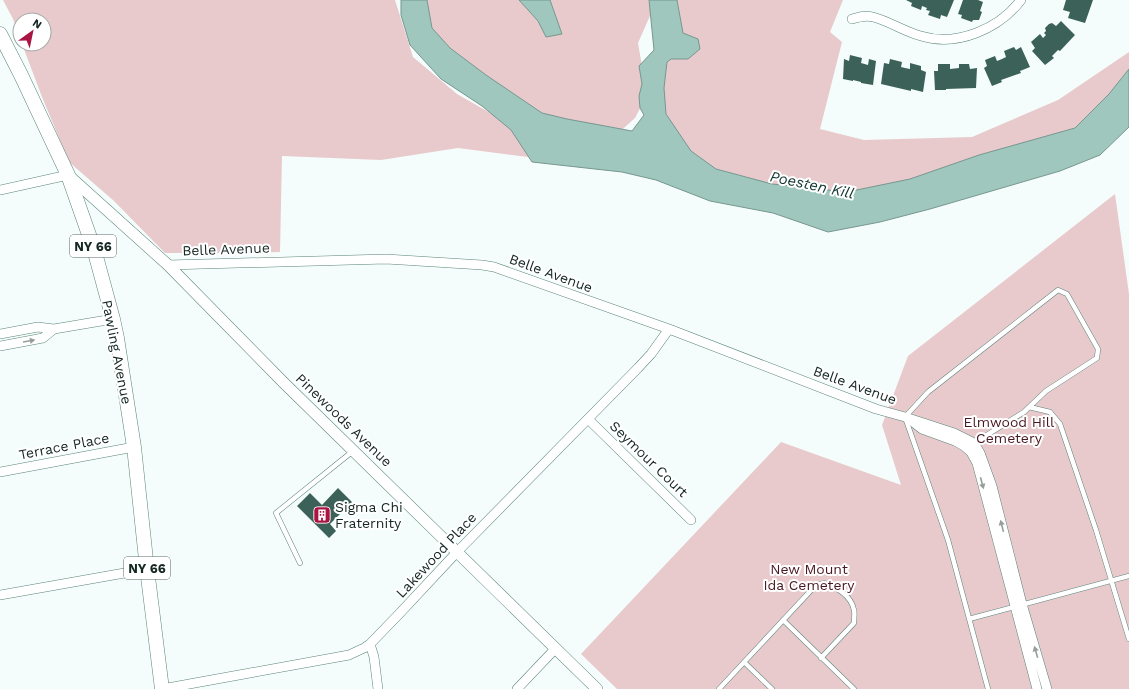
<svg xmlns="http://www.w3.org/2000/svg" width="1129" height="689" font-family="'Work Sans',sans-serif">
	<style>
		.green { fill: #e8cacd }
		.water { fill: #9fc7bd; stroke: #76978f }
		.building { fill: #3c6159 }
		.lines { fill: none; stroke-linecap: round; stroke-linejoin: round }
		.service-casing { stroke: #5a847a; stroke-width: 5.5 }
		.minor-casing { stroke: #5a847a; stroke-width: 10 }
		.tertiary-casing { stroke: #5a847a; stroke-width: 12 }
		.primary-casing { stroke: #5a847a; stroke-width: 15 }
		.service { stroke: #fff; stroke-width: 4.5 }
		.minor { stroke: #fff; stroke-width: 9 }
		.tertiary { stroke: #fff; stroke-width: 11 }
		.primary { stroke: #fff; stroke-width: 14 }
		.oneway { fill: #969e9c }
		.labels { text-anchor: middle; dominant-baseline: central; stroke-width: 4; stroke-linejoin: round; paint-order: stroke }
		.shield { fill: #fff; stroke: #5b6865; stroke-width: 1 }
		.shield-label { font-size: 13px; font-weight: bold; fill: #152723 }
		.street-label { font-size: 14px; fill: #152723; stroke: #fff }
		.park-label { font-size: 14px; fill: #481821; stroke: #fff }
		.poi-label { font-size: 14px; fill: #152723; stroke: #fff; text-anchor: start }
		.water-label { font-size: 15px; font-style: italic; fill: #10352e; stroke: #fff }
	</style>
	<rect width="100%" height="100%" fill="#f4fdfb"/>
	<path class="green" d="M 3,0 L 395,0 L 413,57 L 457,94 L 520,130 L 591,165 L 458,148 L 381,160 L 282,156 L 280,252 L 250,253 L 165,253 L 114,201 L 69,162 L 42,97 L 22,44 L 44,44 L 44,20 L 20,20 L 20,38 L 13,19 Z
		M 426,0 L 649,0 L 653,9 L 638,43 L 647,95 L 635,118 L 604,146 L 554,130 L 451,54 L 430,27 Z
		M 676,0 L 843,0 L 830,32 L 842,42 L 820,129 L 864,140 L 972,137 L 1058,100 L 1129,52 L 1129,75 L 1074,135 L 938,179 L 841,194 L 777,188 L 716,172 L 688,154 L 663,116 L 664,62 Z
		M 1115,194 L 1129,294 L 1129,689 L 617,689 L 581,654 L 781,442 L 901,485 L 882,425 L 908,356 Z"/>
	<path class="water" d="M 401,0 L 427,0 L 432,28 L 450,48 L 486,75 L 542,113 L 567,119 L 632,131 L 644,115 L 640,108 L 639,96 L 642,84 L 639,66 L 654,50 L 649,0 L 677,0 L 683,33 L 698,39 L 700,49 L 688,59 L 671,59 L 667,62 L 664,88 L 666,114 L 691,151 L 716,169 L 772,184 L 847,192 L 910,179 L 979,155 L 1075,128 L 1109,94 L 1129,69 L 1129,127 L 1100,155 L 1060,171 L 930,209 L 880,222 L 828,232 L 773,213 L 710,201 L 656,180 L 622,172 L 532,162 L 511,130 L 482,106 L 441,79 L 410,45 L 401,15 Z
		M 519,0 L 550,0 L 562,34 L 546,37 L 538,21 Z"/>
	<path class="building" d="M 906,0 L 954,0 L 947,17 L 941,15 L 940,19 L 928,15 L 930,11 L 926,10 L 927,8 L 922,6 L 921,10 L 911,6 L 912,3 Z
		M 963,0 L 978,0 L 983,2 L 980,11 L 982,12 L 979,20 L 973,20 L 972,22 L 961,18 L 962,15 L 958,14 Z
		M 1066,0 L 1093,0 L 1085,23 L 1068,18 L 1070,12 L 1063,10 Z
		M 1061,21 L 1075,35 L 1060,51 L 1058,50 L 1052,56 L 1054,58 L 1045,65 L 1032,51 L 1035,48 L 1031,42 L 1040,34 L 1043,38 L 1046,35 L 1044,33 L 1046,31 L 1045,28 L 1049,24 L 1052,23 L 1056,26 Z
		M 1014,47 L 1016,50 L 1021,47 L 1030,67 L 1020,71 L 1021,73 L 1001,80 L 1002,82 L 992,86 L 984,68 L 987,66 L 985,60 L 995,56 L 997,61 L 1002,59 L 1006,57 L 1004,51 Z
		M 850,55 L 862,58 L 861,63 L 868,65 L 869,59 L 876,61 L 873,85 L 861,83 L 861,82 L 853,80 L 853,81 L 843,79 L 844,59 L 849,61 Z
		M 890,59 L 902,62 L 901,67 L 905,68 L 910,69 L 910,63 L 921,66 L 921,70 L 926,72 L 923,92 L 911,89 L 911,91 L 881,84 L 884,63 L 889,64 Z
		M 938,64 L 950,64 L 950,69 L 959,68 L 959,64 L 969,64 L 970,69 L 977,68 L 976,88 L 946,89 L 946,90 L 935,90 L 934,71 L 938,71 Z
		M 338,488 L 352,502 L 330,524 L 336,531 L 329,538 L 297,506 L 310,493 L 322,505 Z"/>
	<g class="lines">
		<defs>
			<path id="service" d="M 1029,407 L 1050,412 L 1060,424 L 1096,530 L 1129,639
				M 974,445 L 974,443 L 1024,412 L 1046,391 L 1097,358 L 1098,349 L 1067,294 L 1058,290 L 928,392 L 905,417 L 948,540 L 988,689
				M 300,563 L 276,513 L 353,451
				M 969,619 L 1129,576
				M 783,620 L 854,689
				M 744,662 L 772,689
				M 719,689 L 815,586 L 824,583 C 837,588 851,595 854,610 C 855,613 854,619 854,623 L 821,658"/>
			<path id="minor" d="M 852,19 C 859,17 866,15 873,17 C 889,21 905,32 921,36 C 957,47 999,29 1021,0
				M 0,190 L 68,175
				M 168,265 L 386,259 L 482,265 L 494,267 L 669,329 L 876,409 L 905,417 L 954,433 L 974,443 L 980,453 L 992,486 L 1022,604 L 1047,689
				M 0,334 L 38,327 L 54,329 L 113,319
				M 0,346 L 43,338 L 54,329
				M 588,419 L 691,520
				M 913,422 L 922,429 L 955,441 L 964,446 L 971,452 L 977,463 L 1037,689
				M 0,472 L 134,447
				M 0,595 L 147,569
				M 370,644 L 374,657 L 378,689
				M 162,689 L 349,655 L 364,648 L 370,644 L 400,613 L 457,552 L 638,368 L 651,354 L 669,329
				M 517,689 L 555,649"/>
			<path id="tertiary" d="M 68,175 L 168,265 L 284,383 L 597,689"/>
			<path id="primary" d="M 0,34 L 21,75 L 68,175 L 94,249 L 113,319 L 117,338 L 134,447 L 147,569 L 162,689"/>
		</defs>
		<use href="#service" class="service-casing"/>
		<use href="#minor" class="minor-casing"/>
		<use href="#tertiary" class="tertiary-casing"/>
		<use href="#primary" class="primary-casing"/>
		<use href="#service" class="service"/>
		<use href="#minor" class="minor"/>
		<use href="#tertiary" class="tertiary"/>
		<use href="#primary" class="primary"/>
	</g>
	<defs><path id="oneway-solid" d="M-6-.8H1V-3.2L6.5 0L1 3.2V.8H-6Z"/></defs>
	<g class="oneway">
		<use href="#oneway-solid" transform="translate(29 341) rotate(-10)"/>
		<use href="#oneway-solid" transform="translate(982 483) rotate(75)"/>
		<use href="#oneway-solid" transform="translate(1002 526) rotate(-104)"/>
		<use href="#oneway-solid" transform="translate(1036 652) rotate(-106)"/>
	</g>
	<defs>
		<symbol id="building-square" viewBox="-11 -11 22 22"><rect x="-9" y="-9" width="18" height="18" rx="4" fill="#aa1443" stroke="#fff"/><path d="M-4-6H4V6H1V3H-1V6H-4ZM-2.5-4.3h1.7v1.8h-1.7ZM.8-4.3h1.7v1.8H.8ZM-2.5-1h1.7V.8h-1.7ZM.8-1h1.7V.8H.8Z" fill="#fff"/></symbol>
	</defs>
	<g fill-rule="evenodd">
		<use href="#building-square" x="312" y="505" width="20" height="20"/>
	</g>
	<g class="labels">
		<g class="shield">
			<rect x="70" y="235" width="46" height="22" rx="3"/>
			<rect x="124" y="557" width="46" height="22" rx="3"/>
		</g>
		<g class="shield-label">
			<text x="93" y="246">NY 66</text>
			<text x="147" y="568">NY 66</text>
		</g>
		<g class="street-label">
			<text transform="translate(226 249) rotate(-2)">Belle Avenue</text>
			<text transform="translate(551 273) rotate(20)">Belle Avenue</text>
			<text transform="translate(117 352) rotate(79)">Pawling Avenue</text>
			<text transform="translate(855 385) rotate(20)">Belle Avenue</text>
			<text transform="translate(344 420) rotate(44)">Pinewoods Avenue</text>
			<text transform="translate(64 446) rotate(-11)">Terrace Place</text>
			<text transform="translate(649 459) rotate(44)">Seymour Court</text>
			<text transform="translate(436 555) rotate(-47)">Lakewood Place</text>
		</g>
		<g class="park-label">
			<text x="1009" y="422">Elmwood Hill<tspan x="1009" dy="16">Cemetery</tspan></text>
			<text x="809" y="569">New Mount<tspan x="809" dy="16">Ida Cemetery</tspan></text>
		</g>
		<g class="poi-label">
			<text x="335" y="507">Sigma Chi<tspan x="335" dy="16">Fraternity</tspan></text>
		</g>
		<g class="water-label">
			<text transform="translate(812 185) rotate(12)">Poesten Kill</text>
		</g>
	</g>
	<g transform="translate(32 32) rotate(33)"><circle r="19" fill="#ffffff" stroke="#a1a9a7"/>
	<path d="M0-3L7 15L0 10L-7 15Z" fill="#aa1443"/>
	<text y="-6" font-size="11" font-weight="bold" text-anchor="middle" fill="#152723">N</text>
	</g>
</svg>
